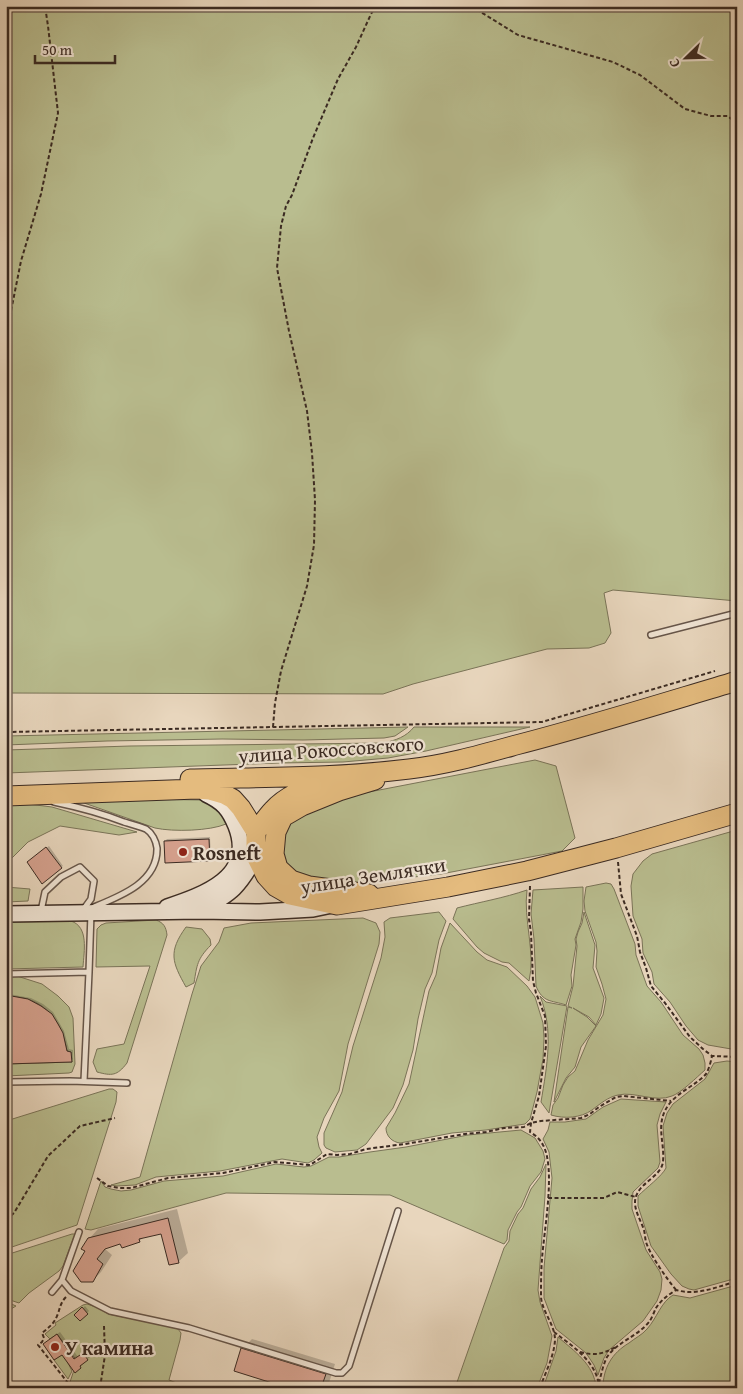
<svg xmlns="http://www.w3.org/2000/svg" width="743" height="1394" font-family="'Gentium Book Plus',serif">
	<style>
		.green { fill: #b9bd8f; stroke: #7a7458 }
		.shadow { fill: #0003 }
		.building { fill: #d6a18e; stroke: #3a2a22 }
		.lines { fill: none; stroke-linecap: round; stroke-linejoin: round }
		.lane-casing { stroke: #665549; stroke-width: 8 }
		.secondary-casing { stroke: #3a2a22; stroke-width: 18 }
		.highway-casing { stroke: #3a2a22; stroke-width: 21 }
		.path { stroke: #3a2a22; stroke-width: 2; stroke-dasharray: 4 2.5; stroke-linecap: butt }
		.lane { stroke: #f0e4d4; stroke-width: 5 }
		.secondary { stroke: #f0e4d4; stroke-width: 15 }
		.highway { stroke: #e4bb7e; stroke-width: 19 }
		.poi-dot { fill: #8f2418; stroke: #f0e4d4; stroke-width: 2 }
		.labels { text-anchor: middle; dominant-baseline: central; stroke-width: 4.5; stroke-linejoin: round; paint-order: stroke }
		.street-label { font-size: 20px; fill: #3a2a22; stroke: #f0e4d4 }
		.poi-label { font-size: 20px; font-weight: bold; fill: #3a2a22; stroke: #f0e4d4; text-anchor: start }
	</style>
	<rect width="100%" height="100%" fill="#e8d6bd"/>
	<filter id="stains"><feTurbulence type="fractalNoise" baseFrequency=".004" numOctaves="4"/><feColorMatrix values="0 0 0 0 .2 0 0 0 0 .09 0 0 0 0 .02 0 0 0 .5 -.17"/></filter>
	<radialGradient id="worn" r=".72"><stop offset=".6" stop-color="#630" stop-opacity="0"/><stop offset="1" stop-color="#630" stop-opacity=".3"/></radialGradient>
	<path class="green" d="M 6,6 L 737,6 L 737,601 L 613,590 L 604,593 L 611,633 L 605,643 L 589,648 L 547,649 L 413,684 L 383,694 L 6,693 Z
		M 408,727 L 395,736 L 384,738 L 303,740 L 222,739 L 107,741 L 6,745 L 6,736 Z
		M 414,727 L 530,727 L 426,751 L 388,758 L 343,762 L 279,763 L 6,773 L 6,750 L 130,746 L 384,743 C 396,740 406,737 414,727 Z
		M 535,760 L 556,766 L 575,838 L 562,851 L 441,874 L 350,884 L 295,874 L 283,862 L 281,839 L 291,819 L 343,797 Z
		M 70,798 L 202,800 L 220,808 L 227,818 L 226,824 C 210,831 173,832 155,828 Z
		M 20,803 L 52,807 L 137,832 L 119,835 L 60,826 L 28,842 L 9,861 L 6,873 L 6,804 Z
		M 737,830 L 737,1050 L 708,1045 L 698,1040 L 686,1026 L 670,1002 L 654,984 L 652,972 L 643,953 L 642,939 L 633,916 L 631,886 L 633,874 L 643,861 L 652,854 Z
		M 606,883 L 611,884 L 614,889 L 635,944 L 636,955 L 647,986 L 661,1002 L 683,1035 L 699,1049 L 703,1055 L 705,1063 L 705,1070 C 697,1077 681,1093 672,1096 C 656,1103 634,1091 618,1095 C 608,1097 600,1104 592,1110 C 581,1118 564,1119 551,1115 L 553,1105 L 558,1098 L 563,1085 L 568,1077 L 575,1071 L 588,1040 L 603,1015 L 606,999 L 602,984 L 596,967 L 597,951 L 596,942 L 585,911 L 584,901 L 586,887 Z
		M 6,887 L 30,889 L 28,901 L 6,902 Z
		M 583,887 L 583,909 L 581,922 L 575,939 L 576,945 L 571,975 L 572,986 L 566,1005 C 551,1000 543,1003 536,986 L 534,939 L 531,914 L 533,890 Z
		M 527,890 C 523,919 536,954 529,981 L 509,963 L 502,962 L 484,953 L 477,947 L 453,919 L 457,908 C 480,902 504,898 527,890 Z
		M 439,912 L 446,921 L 439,940 L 432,973 L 425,989 L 418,1019 L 413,1050 L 403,1085 L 393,1108 L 366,1144 L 357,1150 L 335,1152 L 326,1148 L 324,1145 L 324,1133 L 342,1092 L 353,1046 L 381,958 L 385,937 L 384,922 L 390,918 Z
		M 584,912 L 595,945 L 593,968 L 604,998 L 601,1014 L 596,1025 L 589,1017 L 573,1008 L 587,1017 L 596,1026 L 581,1047 L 575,1067 L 566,1078 L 554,1102 L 568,1007 L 572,1008 L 568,1006 L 573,986 L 577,946 L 576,939 L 578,932 L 582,923 Z
		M 363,918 L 376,923 L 380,932 L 379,944 L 348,1044 L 339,1091 L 324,1118 L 317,1137 L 319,1147 L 322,1153 L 314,1160 L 308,1163 L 282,1159 L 220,1171 L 156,1177 L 135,1185 L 117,1186 L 111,1185 L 140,1177 L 192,994 L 201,966 L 219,942 L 224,928 L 251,923 Z
		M 156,920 C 164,923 166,927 167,935 L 127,1063 C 117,1076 112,1076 97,1072 L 93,1062 L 97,1049 L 124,1044 L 150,966 L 96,967 L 97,929 L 101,925 L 106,923 Z
		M 71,921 C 89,927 84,951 83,967 L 6,969 L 6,922 Z
		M 450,923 L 477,952 L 487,960 L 507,967 L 527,986 L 535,997 L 543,1023 L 544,1038 L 543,1059 L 537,1092 L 530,1119 L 525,1124 L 486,1130 L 452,1133 L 400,1143 C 392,1142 386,1136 386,1128 L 395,1113 L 409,1084 L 429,991 L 436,975 L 441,948 Z
		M 186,927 L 202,929 L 210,939 L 211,945 C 197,959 197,965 194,983 L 186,987 C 172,962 168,952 186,927 Z
		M 6,976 L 17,976 L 42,984 L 58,996 L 69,1007 L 73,1018 L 75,1064 L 72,1072 L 69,1073 L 6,1076 L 6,1064 L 72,1062 L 71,1052 L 67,1051 C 63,1028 51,1006 27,999 C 21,997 14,997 7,996 Z
		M 540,996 L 546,1002 L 567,1006 L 549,1113 L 541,1102 C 547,1066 554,1030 540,996 Z
		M 727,1061 L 737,1062 L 737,1278 L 694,1290 L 689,1289 L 682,1286 L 671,1274 L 651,1246 L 638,1206 L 638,1196 C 646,1188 662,1176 666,1168 L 663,1126 L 667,1113 L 673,1104 L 705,1079 L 714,1063 Z
		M 109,1089 L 113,1089 L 117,1092 L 116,1102 L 77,1225 L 6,1249 L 6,1121 Z
		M 621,1099 L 666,1102 L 660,1114 L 657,1125 L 660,1162 L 658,1168 L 633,1192 L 632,1201 L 632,1209 L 646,1250 L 660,1272 L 662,1279 L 661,1290 L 657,1301 L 643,1321 L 609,1350 L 604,1358 L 598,1375 L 594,1365 L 586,1353 L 556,1329 L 544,1298 L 544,1268 L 552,1178 L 549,1152 L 543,1139 L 548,1130 L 550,1122 L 565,1122 L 586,1119 L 603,1107 Z
		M 521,1130 L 535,1138 L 543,1151 L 545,1159 L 541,1172 L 530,1186 L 521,1207 L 517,1212 L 508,1230 L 507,1240 L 504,1244 L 390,1195 L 226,1193 L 91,1230 L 85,1229 L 101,1181 L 105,1187 L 111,1189 L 121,1191 L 131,1190 L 164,1181 L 223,1176 L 276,1164 L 304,1167 L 311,1166 L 329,1157 L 339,1157 L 370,1152 L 406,1147 L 468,1135 Z
		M 546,1164 L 545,1196 L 538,1290 L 540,1302 L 552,1336 L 547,1363 L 537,1388 L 455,1388 L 504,1248 L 509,1241 L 510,1231 L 518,1214 L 523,1208 L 531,1189 L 540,1177 Z
		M 72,1234 L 75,1234 L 63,1266 L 59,1271 L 29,1293 L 19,1303 L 7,1299 L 7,1302 L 16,1306 L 6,1312 L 6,1255 Z
		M 737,1285 L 737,1388 L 603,1388 C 603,1368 612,1353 629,1343 C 635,1338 642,1335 647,1329 C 657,1318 661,1302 673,1295 L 690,1298 Z
		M 87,1304 L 99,1308 L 108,1314 L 173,1327 L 178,1329 L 181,1333 L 180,1340 L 169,1380 L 189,1388 L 75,1388 L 70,1382 L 77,1361 L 57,1334 L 50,1339 L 45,1334 L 56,1325 L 55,1323 L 83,1305 Z
		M 558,1337 C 573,1350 595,1365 596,1388 L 543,1388 L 556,1351 Z
		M 66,1351 L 68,1363 L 72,1371 L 68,1379 L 54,1360 Z"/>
	<path class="shadow" d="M 210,837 L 211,858 L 209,860 L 165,841 L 167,839 Z
		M 49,846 L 63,866 L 61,867 L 30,860 Z
		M 6,987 L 9,987 L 9,994 L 31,998 L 43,1004 L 53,1012 L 64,1031 L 69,1049 L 73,1050 L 73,1059 L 71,1061 L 6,1063 Z
		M 177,1209 L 188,1253 L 178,1262 L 162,1232 L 144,1237 L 139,1241 L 121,1243 L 105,1249 L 112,1255 L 101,1272 L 92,1281 L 87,1251 L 89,1239 L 98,1229 Z
		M 85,1306 L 89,1311 L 80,1319 L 76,1315 Z
		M 60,1332 L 78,1357 L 86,1351 L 90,1357 L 82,1363 L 83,1364 L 80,1367 L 47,1341 Z
		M 252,1339 L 335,1364 L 328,1386 L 326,1388 L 292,1388 L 242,1349 Z"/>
	<path class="building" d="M 209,839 L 210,861 L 165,863 L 164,841 Z
		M 46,847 L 62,868 L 42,884 L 27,862 Z
		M 6,995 L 28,999 L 41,1006 L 52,1014 L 58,1024 L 63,1033 L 67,1051 L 71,1052 L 72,1062 L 6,1064 Z
		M 168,1218 L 179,1263 L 169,1265 L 161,1234 L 139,1239 L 140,1242 L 122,1248 L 120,1244 L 105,1249 L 97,1259 L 103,1264 L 93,1282 L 81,1282 L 73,1271 L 85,1251 L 81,1249 L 88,1238 Z
		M 82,1307 L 88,1314 L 80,1321 L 74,1315 Z
		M 57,1334 L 74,1359 L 83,1353 L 88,1360 L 80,1366 L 81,1368 L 75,1373 L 62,1355 L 54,1360 L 43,1344 Z
		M 241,1348 L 326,1374 L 321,1388 L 288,1388 L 234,1371 Z"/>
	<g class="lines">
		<defs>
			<path id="lane" d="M 651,635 L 737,613
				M 54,802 C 78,807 101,813 124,822 C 131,824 139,826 146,829 C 152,833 156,841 157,848 C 158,882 121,896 94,907
				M 41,911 L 45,892 L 61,877 L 80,867 L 94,881 L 91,899 L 83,910
				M 6,974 L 89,972 L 91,913
				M 84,1081 L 89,972
				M 6,1082 L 70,1081 L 127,1083
				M 79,1232 L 62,1280 L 71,1291 L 110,1311 L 189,1328 L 336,1373 L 342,1373 L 349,1366 L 398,1211
				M 52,1292 L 62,1280"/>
			<path id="secondary" d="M 167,907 C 203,895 256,877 236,826 C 229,809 223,802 206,794
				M 201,910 C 232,893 239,887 256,856
				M 6,914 L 200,911 L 260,912 L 313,909 L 332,905"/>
			<path id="highway" d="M 190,779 C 263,777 337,778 409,769 C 445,765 480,755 516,745 C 590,726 663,703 737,681
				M 6,796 L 197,789 L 210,790 L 224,794 L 233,799 L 241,808 L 256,832 L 256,856 L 266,876 L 276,887 L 290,895 L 337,905 L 448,887 L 527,871 L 616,848 L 737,813
				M 256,832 C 261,825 267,816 273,810 C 286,795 309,787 328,780
				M 369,894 L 309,886 L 291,880 L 278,868 L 274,854 L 276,832 L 283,817 L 302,806 L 339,791 L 375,780"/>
		</defs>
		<use href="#lane" class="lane-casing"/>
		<use href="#secondary" class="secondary-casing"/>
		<use href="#highway" class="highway-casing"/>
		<path class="path" d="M 471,6 L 518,35 L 613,62 L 640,75 L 685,109 L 711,116 L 728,116 L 737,124
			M 6,336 L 21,261 L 41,194 L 58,113 L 48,26 L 45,6
			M 273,727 L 275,703 L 281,671 L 307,586 L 314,545 L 315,500 L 312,453 L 307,411 L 289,331 L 277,268 L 281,226 L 286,206 L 292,195 L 313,138 L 338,79 L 356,47 L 371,14 L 376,6
			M 6,732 L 542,722 L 715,671
			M 618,862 L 621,894 L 637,936 L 640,952 L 646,968 L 651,986 L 665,1003 L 690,1037 L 703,1049 L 712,1056 L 737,1057
			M 530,886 L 529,919 L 531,933 L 533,981 L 536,993 L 545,1016 L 546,1046 L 539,1096 L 531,1123 L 530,1132 C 535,1135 540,1139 543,1145 C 556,1169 544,1230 542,1259 C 541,1271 541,1284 541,1297 C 542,1312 555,1324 555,1340 C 554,1357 545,1373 540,1388
			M 97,1178 L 108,1186 L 119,1188 L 131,1188 L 168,1178 L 223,1173 L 275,1162 L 310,1165 L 327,1154 L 337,1155 L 350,1154 L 366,1149 L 405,1144 L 465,1134 L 486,1132 L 504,1128 L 524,1127 L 531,1123 L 541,1121 L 581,1118 L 590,1114 L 599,1107 L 616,1097 L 624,1096 L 671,1101
			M 548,1198 L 604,1198 L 617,1192 L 636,1197
			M 6,1220 L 14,1213 L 48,1156 L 80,1126 L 115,1118
			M 676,1290 C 667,1279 650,1255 646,1242 C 645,1238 645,1234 644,1230 C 640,1218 631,1206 637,1194 C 643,1181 661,1176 663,1162 C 665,1140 654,1123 670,1103 C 680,1091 696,1085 706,1074 C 709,1069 711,1061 712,1056
			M 66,1297 C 60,1303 60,1309 57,1316 C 54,1324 48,1328 42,1333 L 44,1338 L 42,1342 L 38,1345 L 72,1388
			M 554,1332 C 572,1346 598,1362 599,1388
			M 580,1352 C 596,1356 602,1354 616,1347
			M 599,1383 C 601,1375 603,1365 607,1357 C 617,1342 638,1336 649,1322 C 652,1318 654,1312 656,1308 C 661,1300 668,1295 676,1290 C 697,1296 717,1287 737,1281
			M 62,1388 L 68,1383
			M 100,1388 L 105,1355 L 104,1326"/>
		<use href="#lane" class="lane"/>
		<use href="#secondary" class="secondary"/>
		<use href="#highway" class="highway"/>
	</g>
	<g class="poi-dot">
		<circle cx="183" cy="852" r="5"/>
		<circle cx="55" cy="1347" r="5"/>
	</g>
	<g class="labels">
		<g class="street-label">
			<text transform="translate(331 749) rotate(-4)">улица Рокоссовского</text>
			<text transform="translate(373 875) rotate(-9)">улица Землячки</text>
		</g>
		<g class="poi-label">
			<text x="193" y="852">Rosneft</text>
			<text x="65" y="1347">У камина</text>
		</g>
	</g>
	<rect width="743" height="1394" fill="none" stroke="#e8d6bd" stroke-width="25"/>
	<rect x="8" y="8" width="728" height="1379" fill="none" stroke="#3a2a22" stroke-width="2.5"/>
	<rect x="12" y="12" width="718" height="1369" fill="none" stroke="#3a2a22"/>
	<g transform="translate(686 58) rotate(247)" stroke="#f0e4d4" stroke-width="4" paint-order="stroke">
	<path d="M0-4L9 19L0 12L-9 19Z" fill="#3a2a22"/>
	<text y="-8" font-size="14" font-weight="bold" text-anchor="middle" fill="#3a2a22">С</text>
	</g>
	<path d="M35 55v8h80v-8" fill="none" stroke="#3a2a22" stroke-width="2.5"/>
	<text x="42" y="55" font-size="15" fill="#3a2a22" stroke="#f0e4d4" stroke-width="4" paint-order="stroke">50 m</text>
	<rect width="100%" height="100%" filter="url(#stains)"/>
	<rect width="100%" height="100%" fill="url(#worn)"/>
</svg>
